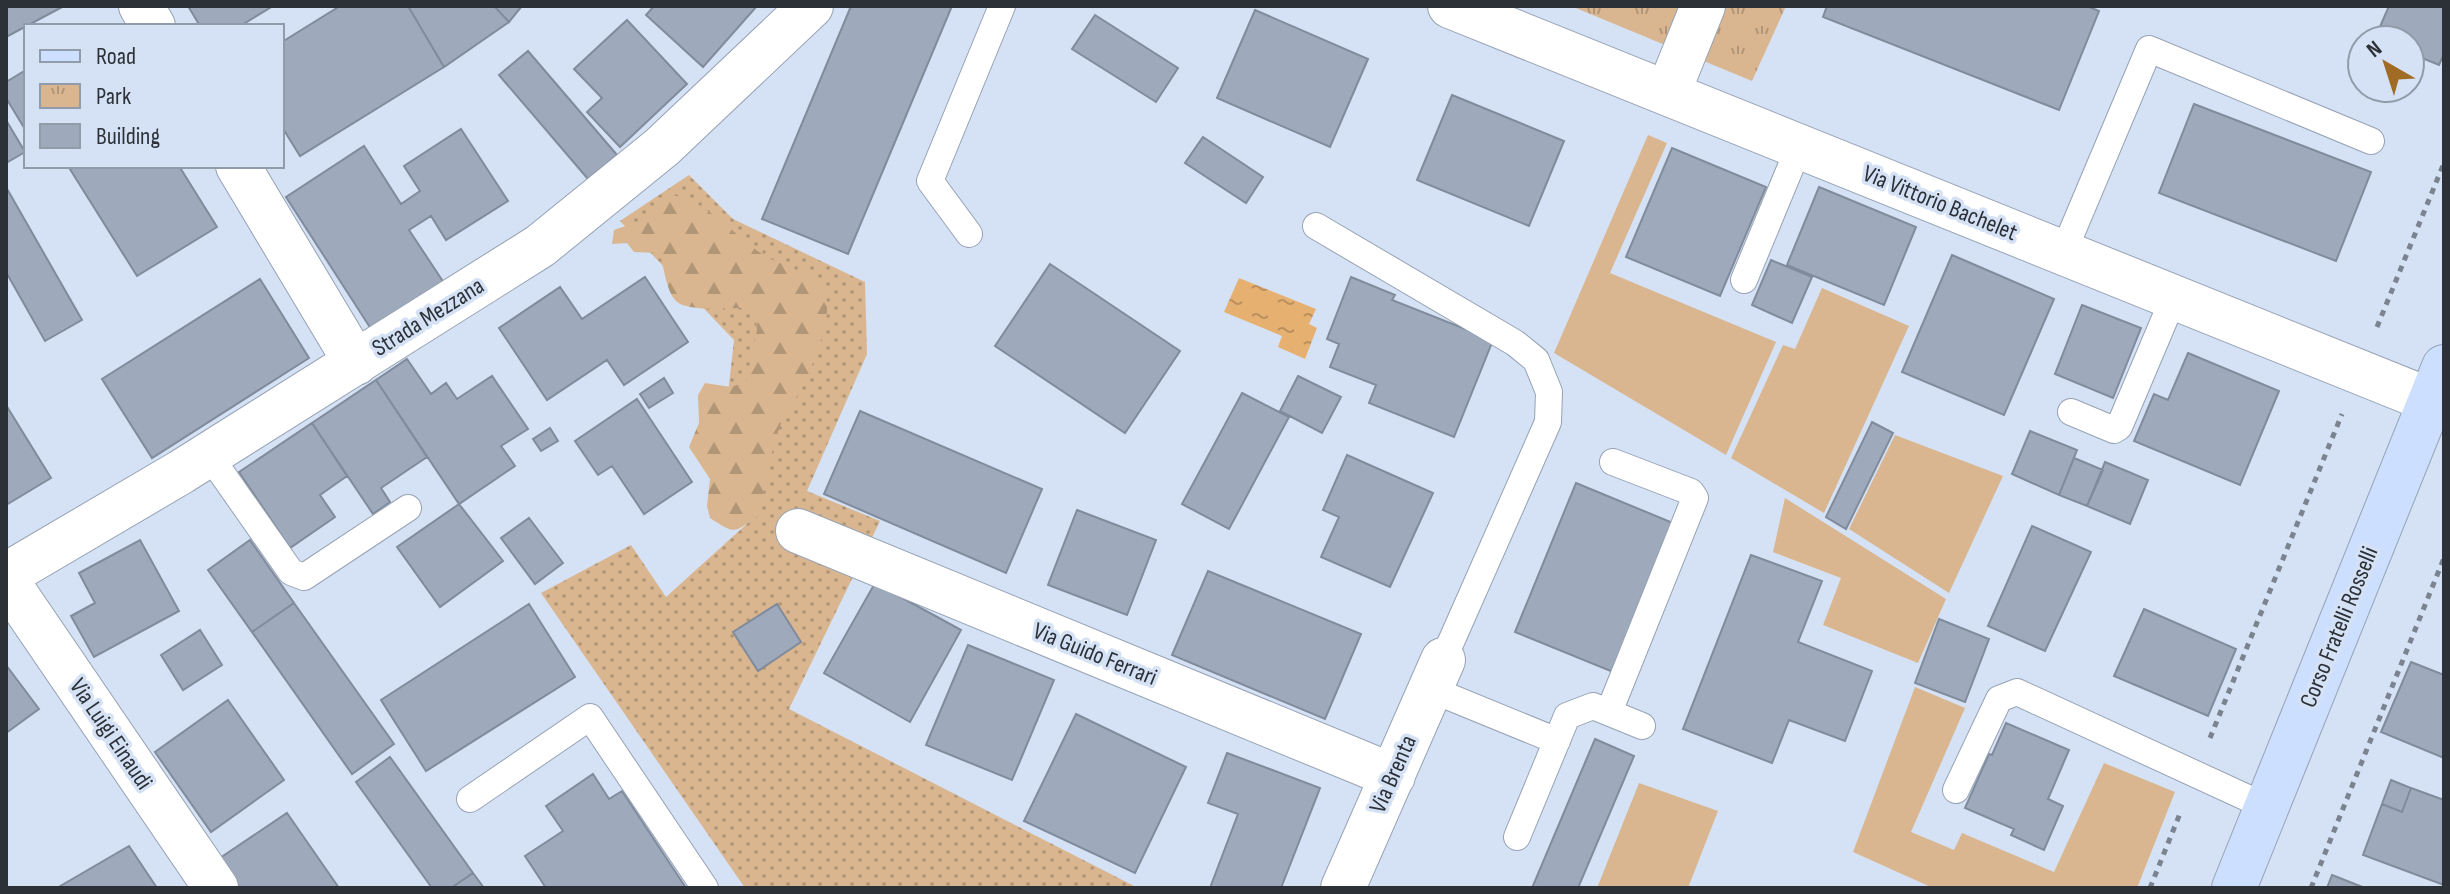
<svg xmlns="http://www.w3.org/2000/svg" width="2450" height="894" font-family="'Sofia Sans Condensed',sans-serif">
	<style>
		.grass { fill: url(#grass-dots) }
		.forest { fill: url(#forest-firs) }
		.park { fill: url(#park-tufts) }
		.garden { fill: #d9b68f }
		.water { fill: url(#water-ripples) }
		.building { fill: #9eaabc; stroke: #808b9c; stroke-width: 2 }
		.lines { fill: none; stroke-linecap: round; stroke-linejoin: round }
		.lane-casing { stroke: #96a2b4; stroke-width: 28 }
		.street-casing { stroke: #96a2b4; stroke-width: 46 }
		.secondary-casing { stroke: #96a2b4; stroke-width: 46 }
		.path { stroke: #7a838f; stroke-width: 5; stroke-dasharray: 6 6; stroke-linecap: butt }
		.lane { stroke: #fff; stroke-width: 26 }
		.street { stroke: #fff; stroke-width: 44 }
		.secondary { stroke: #ccdffe; stroke-width: 44 }
		.labels { text-anchor: middle; dominant-baseline: central; stroke-width: 7; stroke-linejoin: round; paint-order: stroke }
		.street-label { font-size: 24px; fill: #2c3138; stroke: #d5e2f5 }
	</style>
	<defs>
		<pattern id="grass-dots" width="8" height="8" patternUnits="userSpaceOnUse" patternTransform="scale(2)"><rect width="8" height="8" fill="#d9b68f"/><path d="M2 2h.1M6 6h.1" fill="none" stroke="#b09576" stroke-width="1.8" stroke-linecap="round"/></pattern>
		<pattern id="forest-firs" width="22" height="20" patternUnits="userSpaceOnUse" patternTransform="scale(2)"><rect width="22" height="20" fill="#d9b68f"/><path d="M5 1l3.5 6h-7zM16 11l3.5 6h-7z" fill="#b09576"/></pattern>
		<pattern id="park-tufts" width="24" height="20" patternUnits="userSpaceOnUse" patternTransform="scale(2)"><rect width="24" height="20" fill="#d9b68f"/><path d="M3 7l-1-3M5 7V3M7 7l1-3M15 17l-1-3M17 17v-4M19 17l1-3" fill="none" stroke="#b09576"/></pattern>
		<pattern id="water-ripples" width="26" height="14" patternUnits="userSpaceOnUse" patternTransform="scale(2)"><rect width="26" height="14" fill="#e6b071"/><path d="M2 4q2-2 4 0t4 0M15 11q2-2 4 0t4 0" fill="none" stroke="#bb905e"/></pattern>
	</defs>
	<rect width="100%" height="100%" fill="#d5e2f5"/>
	<path class="grass" d="M 689,175 L 733,219 L 865,282 L 867,354 L 807,491 L 880,521 L 789,709 L 1138,888 L 745,888 L 541,593 L 631,545 L 666,597 L 750,521 L 722,447 L 734,340 L 620,221 Z"/>
	<path class="forest" d="M 672,195 C 709,202 732,234 762,254 C 781,267 812,270 824,291 C 835,312 814,363 804,384 C 796,400 783,415 778,432 C 769,459 765,487 760,515 C 733,531 739,537 710,518 L 707,506 L 710,479 L 689,447 L 699,423 L 698,395 L 705,383 L 731,387 L 746,382 L 757,330 L 755,317 L 745,308 C 730,308 687,312 676,301 C 666,291 664,267 660,253 L 634,252 L 627,243 L 612,244 L 614,230 L 640,221 L 659,200 Z"/>
	<path class="park" d="M 1571,6 L 1786,6 L 1752,81 Z"/>
	<path class="garden" d="M 1648,135 L 1667,143 L 1610,273 L 1776,342 L 1726,455 L 1554,353 Z
		M 1822,288 L 1909,326 L 1824,513 L 1731,458 L 1783,345 L 1795,349 Z
		M 1895,435 L 2003,476 L 1949,593 L 1849,529 Z
		M 1785,498 L 1946,599 L 1918,663 L 1823,625 L 1841,578 L 1773,552 Z
		M 1915,687 L 1965,708 L 1911,832 L 1954,850 L 1962,833 L 2054,872 L 2104,763 L 2175,792 L 2137,888 L 1933,888 L 1853,852 Z
		M 1639,783 L 1718,811 L 1688,888 L 1597,888 Z"/>
	<path class="water" d="M 1239,278 L 1316,309 L 1309,324 L 1317,328 L 1305,359 L 1278,347 L 1282,336 L 1224,312 Z"/>
	<path class="building" d="M 6,6 L 64,6 L 6,37 Z
		M 188,6 L 273,6 L 240,26 L 200,26 Z
		M 340,6 L 408,6 L 444,67 L 300,156 L 282,127 L 282,42 Z
		M 408,6 L 494,6 L 509,22 L 444,67 Z
		M 494,6 L 522,6 L 509,22 Z
		M 654,6 L 757,6 L 703,67 L 646,15 Z
		M 851,6 L 952,6 L 848,254 L 762,219 Z
		M 1827,6 L 2087,6 L 2099,11 L 2059,110 L 1823,17 Z
		M 2389,6 L 2444,6 L 2444,54 L 2439,65 L 2410,53 L 2410,40 L 2375,38 Z
		M 1255,10 L 1368,59 L 1330,147 L 1217,98 Z
		M 1095,15 L 1178,68 L 1156,102 L 1072,49 Z
		M 627,20 L 687,84 L 620,147 L 587,112 L 602,98 L 574,69 Z
		M 528,51 L 617,155 L 588,179 L 499,75 Z
		M 26,70 L 26,131 L 6,98 L 6,82 Z
		M 1452,95 L 1564,141 L 1529,226 L 1417,180 Z
		M 2194,104 L 2371,172 L 2336,261 L 2159,193 Z
		M 6,120 L 25,152 L 6,163 Z
		M 461,129 L 508,201 L 446,240 L 431,216 L 409,230 L 444,283 L 371,329 L 286,197 L 364,146 L 401,204 L 420,191 L 404,166 Z
		M 1203,137 L 1263,177 L 1246,203 L 1185,163 Z
		M 1672,148 L 1766,187 L 1720,296 L 1626,257 Z
		M 68,166 L 179,166 L 217,227 L 137,276 Z
		M 6,187 L 82,320 L 45,341 L 6,272 Z
		M 1819,187 L 1916,227 L 1884,305 L 1787,265 Z
		M 1952,255 L 2054,299 L 2004,415 L 1902,372 Z
		M 1771,260 L 1812,277 L 1792,323 L 1752,305 Z
		M 1050,264 L 1180,351 L 1125,433 L 995,346 Z
		M 645,277 L 688,342 L 624,385 L 607,360 L 547,400 L 499,328 L 560,287 L 582,319 Z
		M 1351,277 L 1395,295 L 1392,300 L 1493,340 L 1454,437 L 1369,403 L 1376,385 L 1330,367 L 1339,344 L 1327,339 Z
		M 260,279 L 309,358 L 152,458 L 102,379 Z
		M 2082,305 L 2141,328 L 2113,398 L 2055,374 Z
		M 2188,353 L 2279,391 L 2240,485 L 2134,441 L 2154,394 L 2168,400 Z
		M 407,359 L 431,394 L 446,383 L 457,399 L 492,376 L 528,429 L 501,446 L 515,466 L 459,504 L 376,380 Z
		M 1298,376 L 1341,397 L 1322,433 L 1280,411 Z
		M 664,378 L 673,393 L 649,408 L 640,394 Z
		M 376,380 L 427,457 L 381,488 L 390,502 L 373,514 L 312,423 Z
		M 1242,393 L 1289,417 L 1229,529 L 1182,504 Z
		M 637,399 L 692,482 L 644,514 L 612,466 L 598,475 L 575,441 Z
		M 6,405 L 51,478 L 6,505 Z
		M 860,411 L 1042,489 L 1006,573 L 824,494 Z
		M 1872,422 L 1893,433 L 1846,529 L 1826,517 Z
		M 312,423 L 347,476 L 320,495 L 335,517 L 290,548 L 239,472 Z
		M 550,428 L 558,441 L 541,451 L 533,439 Z
		M 2030,431 L 2077,450 L 2059,495 L 2012,474 Z
		M 1347,455 L 1433,493 L 1390,587 L 1321,557 L 1339,517 L 1323,510 Z
		M 2074,458 L 2103,470 L 2087,506 L 2059,495 Z
		M 2105,462 L 2148,480 L 2130,524 L 2087,506 Z
		M 1576,483 L 1673,523 L 1613,672 L 1515,632 Z
		M 459,504 L 503,561 L 440,607 L 397,547 Z
		M 1077,510 L 1156,540 L 1127,615 L 1048,585 Z
		M 529,518 L 563,563 L 535,584 L 501,538 Z
		M 2032,526 L 2091,552 L 2045,651 L 1988,626 Z
		M 140,540 L 179,611 L 94,657 L 71,616 L 95,603 L 79,573 Z
		M 250,540 L 294,603 L 252,632 L 208,570 Z
		M 1751,555 L 1822,581 L 1798,642 L 1872,671 L 1845,741 L 1789,720 L 1772,763 L 1683,729 Z
		M 1208,571 L 1361,634 L 1325,719 L 1172,655 Z
		M 875,583 L 961,630 L 910,722 L 824,673 Z
		M 294,603 L 394,744 L 352,774 L 252,632 Z
		M 529,604 L 575,677 L 426,771 L 381,700 Z
		M 777,604 L 801,642 L 758,671 L 733,632 Z
		M 2144,609 L 2236,649 L 2208,716 L 2114,676 Z
		M 1939,619 L 1989,639 L 1965,702 L 1915,683 Z
		M 200,630 L 222,665 L 183,690 L 161,655 Z
		M 968,645 L 1054,680 L 1012,780 L 926,745 Z
		M 2411,662 L 2444,675 L 2444,758 L 2381,732 Z
		M 6,665 L 39,709 L 6,733 Z
		M 228,700 L 284,780 L 211,832 L 155,752 Z
		M 1076,714 L 1186,767 L 1135,873 L 1024,821 Z
		M 2006,723 L 2069,750 L 2048,799 L 2063,806 L 2044,850 L 2011,835 L 2014,829 L 1965,808 L 1989,754 L 1992,755 Z
		M 1595,739 L 1634,756 L 1578,888 L 1532,888 Z
		M 1227,753 L 1320,788 L 1281,888 L 1210,888 L 1238,814 L 1208,803 Z
		M 390,757 L 473,873 L 451,888 L 432,888 L 356,782 Z
		M 593,774 L 609,799 L 622,791 L 686,888 L 546,888 L 525,856 L 563,831 L 546,806 Z
		M 2391,780 L 2411,788 L 2402,812 L 2382,804 Z
		M 2411,788 L 2444,800 L 2444,885 L 2363,855 L 2382,804 L 2402,812 Z
		M 287,813 L 339,888 L 240,888 L 220,858 Z
		M 129,846 L 157,888 L 57,888 Z
		M 473,873 L 484,888 L 451,888 Z
		M 2332,875 L 2365,888 L 2327,888 Z"/>
	<g class="lines">
		<defs>
			<path id="lane" d="M 1316,226 L 1515,343 L 1536,360 L 1549,392 L 1548,422 L 1443,660
				M 969,234 L 930,181 L 1002,6
				M 2063,253 L 2149,49 L 2371,141
				M 1744,280 L 1799,147
				M 2071,412 L 2114,430 L 2119,427 L 2174,297
				M 209,455 L 291,572 L 304,577 L 408,508
				M 1430,689 L 1557,741
				M 1609,712 L 1695,498 L 1691,492 L 1613,462
				M 1956,790 L 1999,699 L 2017,692 L 2267,807
				M 470,799 L 590,717 L 705,888
				M 1517,837 L 1567,716 L 1593,706 L 1642,726"/>
			<path id="street" d="M 141,6 L 153,26
				M 1450,6 L 2444,406
				M 1668,93 L 1703,6
				M 238,166 L 356,363
				M 798,531 L 1393,776
				M 6,575 L 181,472 L 540,246 L 662,147 L 811,6
				M 6,580 L 216,888
				M 1343,888 L 1443,660"/>
			<path id="secondary" d="M 2234,888 L 2444,367"/>
		</defs>
		<use href="#lane" class="lane-casing"/>
		<use href="#street" class="street-casing"/>
		<use href="#secondary" class="secondary-casing"/>
		<path class="path" d="M 2377,327 L 2444,163
			M 2210,738 L 2342,414
			M 2150,888 L 2181,811
			M 2311,888 L 2444,558"/>
		<use href="#lane" class="lane"/>
		<use href="#street" class="street"/>
		<use href="#secondary" class="secondary"/>
	</g>
	<g class="labels">
		<g class="street-label">
			<text transform="translate(1940 203) rotate(22)">Via Vittorio Bachelet</text>
			<text transform="translate(428 317) rotate(-32)">Strada Mezzana</text>
			<text transform="translate(2339 627) rotate(-68)">Corso Fratelli Rosselli</text>
			<text transform="translate(1095 654) rotate(22)">Via Guido Ferrari</text>
			<text transform="translate(111 734) rotate(56)">Via Luigi Einaudi</text>
			<text transform="translate(1393 774) rotate(-66)">Via Brenta</text>
		</g>
	</g>
	<rect width="2450" height="894" fill="none" stroke="#2c3138" stroke-width="16"/>
	<rect x="24" y="24" width="260" height="144" fill="#d5e2f5" stroke="#919ba9" stroke-width="2"/>
	<rect x="40" y="50" width="40" height="12" fill="#ccdffe" stroke="#919ba9" stroke-width="2"/>
	<text x="96" y="64" font-size="24" fill="#2c3138">Road</text>
	<rect x="40" y="84" width="40" height="24" fill="url(#park-tufts)" stroke="#919ba9" stroke-width="2"/>
	<text x="96" y="104" font-size="24" fill="#2c3138">Park</text>
	<rect x="40" y="124" width="40" height="24" fill="#9eaabc" stroke="#919ba9" stroke-width="2"/>
	<text x="96" y="144" font-size="24" fill="#2c3138">Building</text>
	<g transform="translate(2386 64) rotate(321)"><circle r="38" fill="#d5e2f5" stroke="#919ba9" stroke-width="2"/>
	<path d="M0-6L14 30L0 20L-14 30Z" fill="#a06b24"/>
	<text y="-12" font-size="22" font-weight="bold" text-anchor="middle" fill="#2c3138">N</text>
	</g>
</svg>
